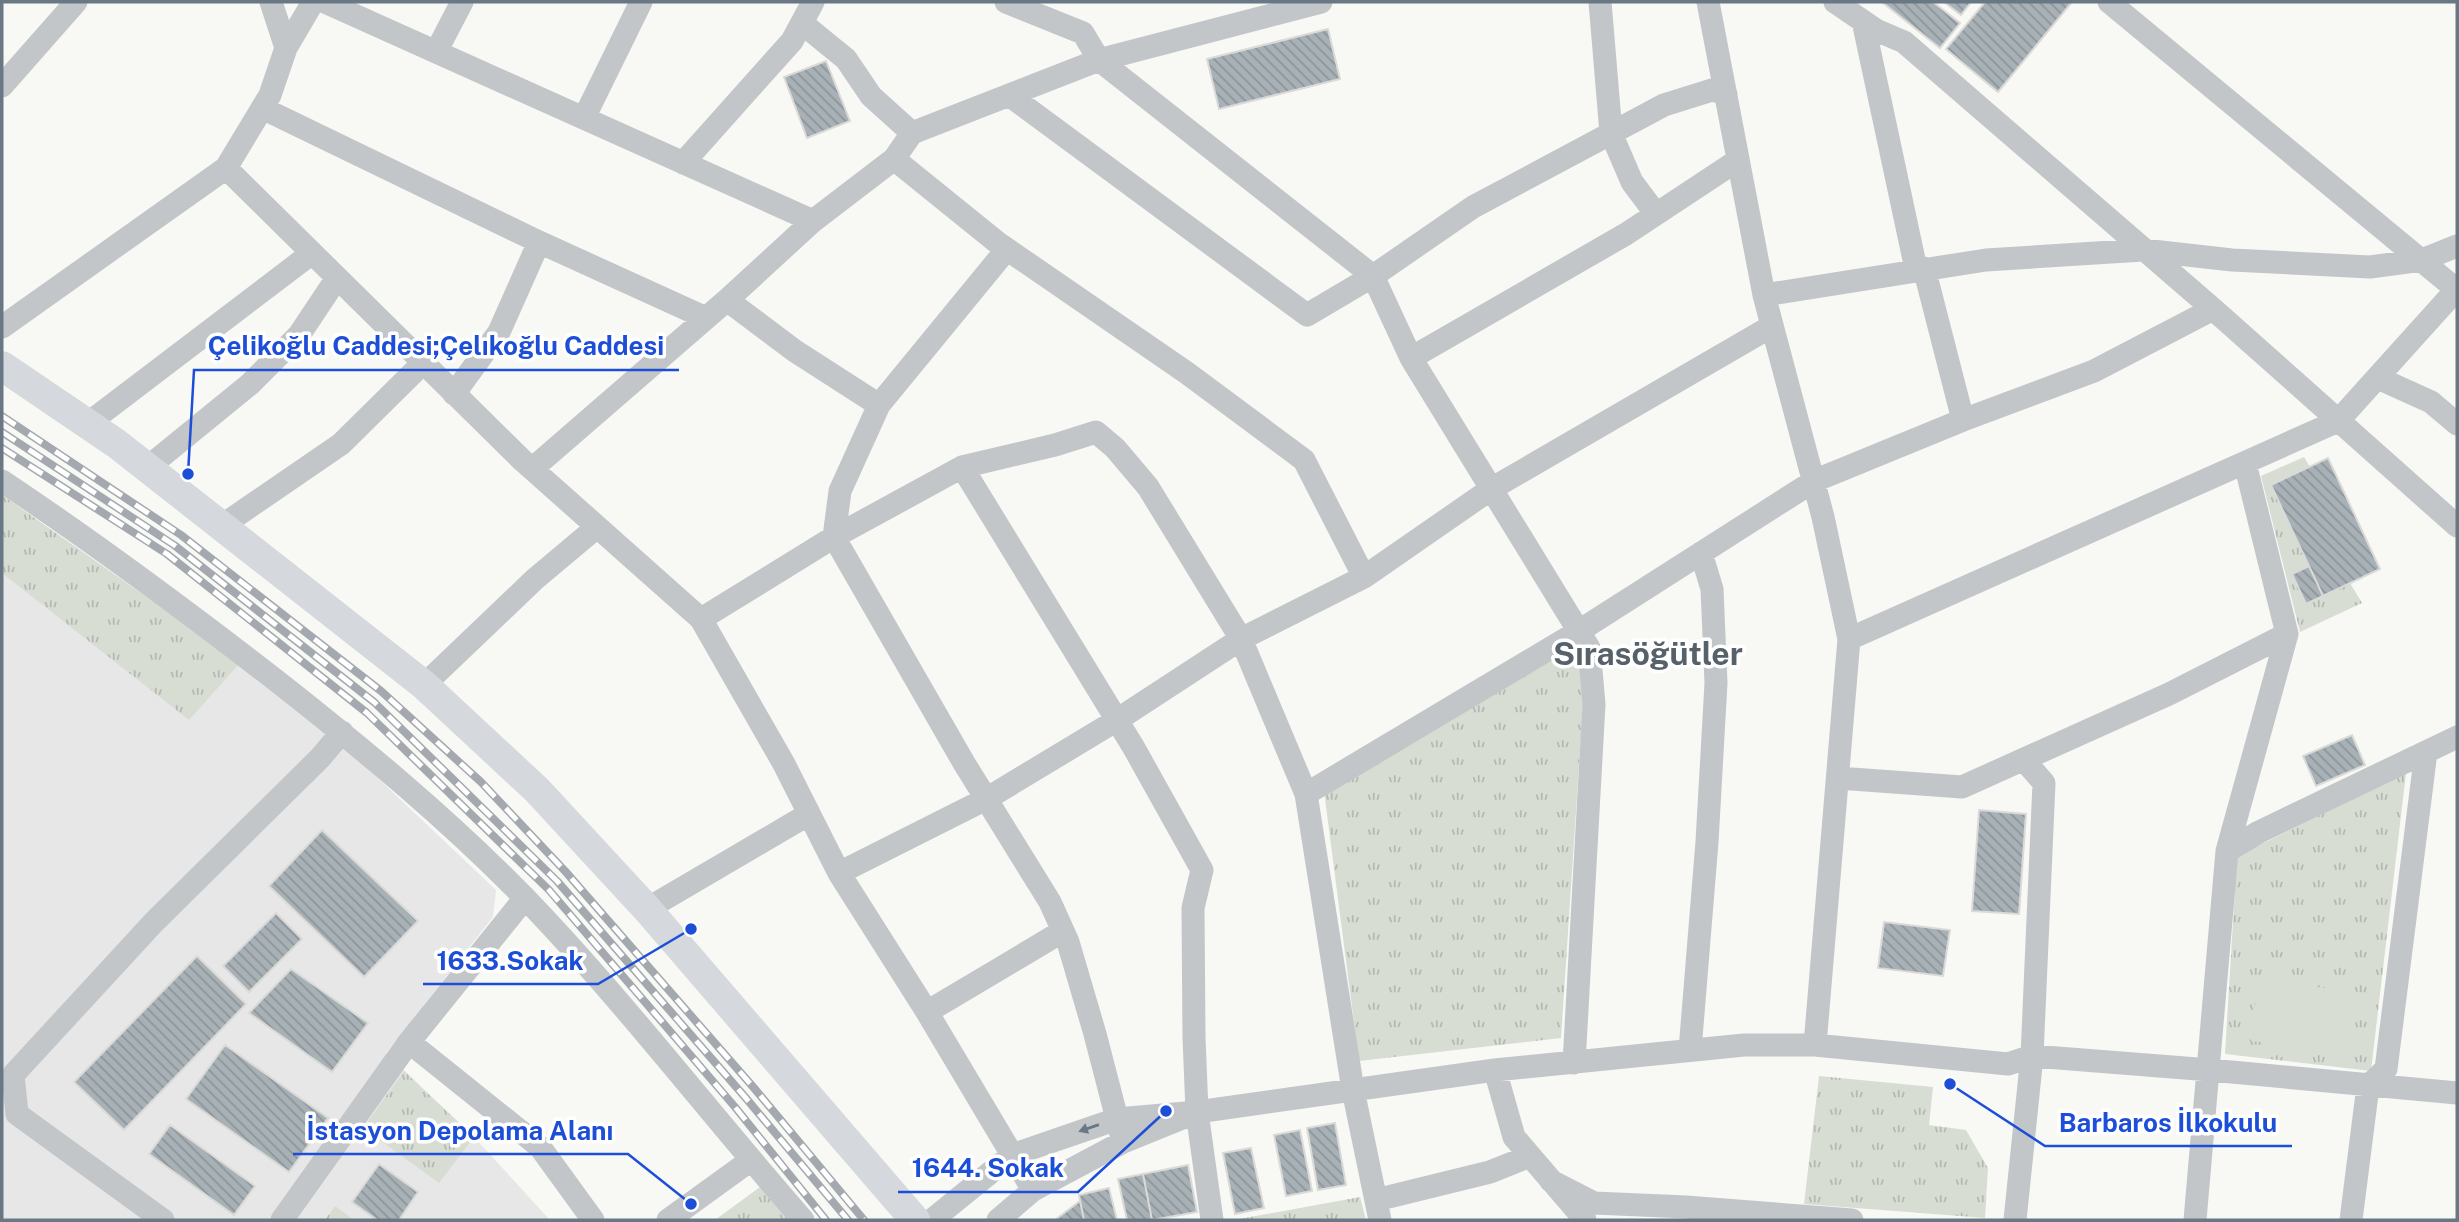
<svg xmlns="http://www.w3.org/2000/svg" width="2459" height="1222" font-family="'Public Sans',sans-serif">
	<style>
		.built { fill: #e6e7e6 }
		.grass { fill: url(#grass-tufts) }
		.pitch { fill: #d8ddd4 }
		.building { fill: url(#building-back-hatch); stroke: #dadad8; stroke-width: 2 }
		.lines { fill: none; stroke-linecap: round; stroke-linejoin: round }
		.minor { stroke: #c2c6c9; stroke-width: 23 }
		.major { stroke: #d5d9dd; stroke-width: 30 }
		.rail-casing { stroke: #a3a9ae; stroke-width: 8 }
		.rail { stroke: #fff; stroke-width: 5; stroke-dasharray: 16; stroke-linecap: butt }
		.oneway { fill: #687885 }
		.labels { text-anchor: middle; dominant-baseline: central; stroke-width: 7; stroke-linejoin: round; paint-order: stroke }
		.district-label { font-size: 32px; font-weight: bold; fill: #56616a; stroke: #fff }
		.leader { fill: none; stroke: #1d4ed8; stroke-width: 2.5 }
		.callout-dot { fill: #1d4ed8; stroke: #fff; stroke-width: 2.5 }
		.callout-label { font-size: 26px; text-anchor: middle; font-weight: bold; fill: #1d4ed8; stroke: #fff; stroke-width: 7; stroke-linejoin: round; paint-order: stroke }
	</style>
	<defs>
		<pattern id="grass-tufts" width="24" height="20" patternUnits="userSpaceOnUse" patternTransform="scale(1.75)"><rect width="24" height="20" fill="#d8ddd4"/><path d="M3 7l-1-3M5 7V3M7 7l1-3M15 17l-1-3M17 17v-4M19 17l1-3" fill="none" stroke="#b3b8b2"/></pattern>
		<pattern id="building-back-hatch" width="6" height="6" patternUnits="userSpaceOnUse" patternTransform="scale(1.75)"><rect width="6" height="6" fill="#a8b1b6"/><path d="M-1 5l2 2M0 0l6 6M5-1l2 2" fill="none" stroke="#8d959a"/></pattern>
	</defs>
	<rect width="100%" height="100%" fill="#f8f8f5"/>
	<path class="built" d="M 2,495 L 240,663 L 365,766 L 496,890 L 493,917 L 386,1053 L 474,1137 L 550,1220 L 2,1220 Z"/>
	<path class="grass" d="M 2304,457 L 2310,467 L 2271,485 L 2309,566 L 2292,574 L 2306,604 L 2350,583 L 2362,603 L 2300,632 L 2261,476 Z
		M 2,495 L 240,663 L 189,720 L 2,573 Z
		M 1566,646 L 1579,655 L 1584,691 L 1561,1038 L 1359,1061 L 1324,791 Z
		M 2406,773 L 2371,1071 L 2225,1054 L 2237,856 Z
		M 404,1071 L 474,1137 L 439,1183 L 363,1128 Z
		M 1819,1076 L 1933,1087 L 1929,1125 L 1966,1130 L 1988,1168 L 1985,1218 L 1804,1204 Z
		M 760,1187 L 788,1220 L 715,1220 Z
		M 1360,1197 L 1366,1220 L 1234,1220 Z
		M 335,1206 L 354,1220 L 325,1220 Z"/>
	<path class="pitch" d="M 2258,980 L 2359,992 L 2352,1053 L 2251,1041 Z"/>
	<path class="building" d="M 1882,2 L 1933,2 L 1960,23 L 1940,48 Z
		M 1944,2 L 1971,2 L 1961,15 Z
		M 1985,2 L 2072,2 L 1998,92 L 1946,49 Z
		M 1328,29 L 1340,79 L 1219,109 L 1207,59 Z
		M 826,61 L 850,121 L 807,138 L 784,77 Z
		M 2328,458 L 2380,569 L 2323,596 L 2271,485 Z
		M 2309,566 L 2323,596 L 2306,604 L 2292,574 Z
		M 2352,735 L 2365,765 L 2316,786 L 2303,756 Z
		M 1979,810 L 2026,814 L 2019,914 L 1972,911 Z
		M 322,830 L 418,921 L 364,977 L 269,886 Z
		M 276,913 L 302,939 L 249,992 L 223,966 Z
		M 1884,922 L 1950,930 L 1943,976 L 1878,968 Z
		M 197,956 L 246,1004 L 124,1130 L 74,1082 Z
		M 291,969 L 368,1023 L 332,1072 L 249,1013 Z
		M 225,1045 L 328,1118 L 289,1172 L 186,1099 Z
		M 1335,1123 L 1346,1185 L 1318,1190 L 1307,1128 Z
		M 170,1125 L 255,1186 L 234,1215 L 149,1154 Z
		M 1300,1130 L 1312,1191 L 1286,1196 L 1274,1135 Z
		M 1251,1148 L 1264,1208 L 1235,1214 L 1223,1153 Z
		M 379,1164 L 418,1192 L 399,1220 L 377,1220 L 352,1202 Z
		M 1188,1165 L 1197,1212 L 1152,1220 L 1143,1174 Z
		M 1143,1174 L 1152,1220 L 1127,1220 L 1118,1179 Z
		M 1109,1188 L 1117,1220 L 1084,1220 L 1079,1195 Z
		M 1080,1201 L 1084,1220 L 1055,1220 Z"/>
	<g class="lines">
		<path class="minor" d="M 271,2 L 286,48 L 270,95 L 226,168 L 522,460 L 701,619 L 784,764 L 839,873 L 927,1012 L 1033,1190
			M 325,2 L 813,221
			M 1006,2 L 1083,33 L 1099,60 L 1373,276 L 1411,358 L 1589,648 L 1594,704 L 1574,1063
			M 1600,2 L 1611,133 L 1632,182 L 1656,214
			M 1708,2 L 1764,295 L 1823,517 L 1849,639 L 1815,1045
			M 1835,2 L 1876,30 L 1904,42 L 2213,309 L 2457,526
			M 2109,2 L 2457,290
			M 1863,21 L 1916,269
			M 803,24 L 846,59 L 871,96 L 912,133
			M 286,48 L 313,2
			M 436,52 L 462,2
			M 2,86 L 76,2
			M 1009,95 L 1307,315 L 1373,276 L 1473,207 L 1664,105 L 1712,90 L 1726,94
			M 262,108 L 539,242 L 706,318
			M 584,118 L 641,2
			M 894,159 L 998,243 L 1187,373 L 1304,460 L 1364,577
			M 683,163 L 792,41 L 813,2
			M 1764,295 L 1986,260 L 2143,250 L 2232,260 L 2370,267 L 2422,260 L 2457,246
			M 727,300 L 795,351 L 879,405
			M 2,327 L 226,168
			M 1411,358 L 1626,234 L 1738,160
			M 2378,378 L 2431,402 L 2457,424
			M 454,394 L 499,332 L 539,242
			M 1963,420 L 2094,371 L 2213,309
			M 86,425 L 312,253
			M 962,467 L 1134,748 L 1202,870 L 1193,908 L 1194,1037 L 1197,1112 L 1212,1220
			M 147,468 L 250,384 L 299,335 L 337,278
			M 532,469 L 727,300 L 813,221 L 894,159 L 912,133 L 1099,60 L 1321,2
			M 2,481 C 95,543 185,610 273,678 C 361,747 448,819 526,899 C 624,1001 710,1114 803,1220
			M 220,527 L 341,444 L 423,363
			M 701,619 L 834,537 L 840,491 L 879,405 L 1007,249
			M 1849,639 L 2338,421 L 2457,289
			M 424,685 L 535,579 L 597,527
			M 1838,778 L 1962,787 L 2169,694 L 2287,634
			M 1306,794 L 1579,631 L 1814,481 L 1963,420 L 1924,268
			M 2227,851 L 2259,832 L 2457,737
			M 839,873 L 986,799 L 1117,720 L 1241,639 L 1364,577 L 1491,489 L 1772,326
			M 647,909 L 809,814
			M 927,1012 L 1063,931
			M 409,1042 L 540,1147 L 593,1220
			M 1690,1050 L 1707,842 L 1716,683 L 1712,589 L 1701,553
			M 1495,1070 L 1514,1137 L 1585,1220
			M 1197,1112 L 1495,1070 L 1744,1045 L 1815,1045 L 2008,1064 L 2032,1056 L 2210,1070 L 2457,1093
			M 1123,1142 L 1095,1034 L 1068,942 L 1050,902 L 964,763 L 834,537 L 962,467 L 1055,445 L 1096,432 L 1115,448 L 1148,487 L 1241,639 L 1306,794 L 1353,1090 L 1380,1220
			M 1551,1181 L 1594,1203 L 1686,1207 L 1852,1220
			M 1376,1200 L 1490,1172 L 1530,1156
			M 163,1220 L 17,1114 L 13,1075 L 154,922 L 320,758 L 342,732
			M 282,1220 L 409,1042 L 525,898
			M 668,1220 L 751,1160
			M 932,1220 L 1012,1155 L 1117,1119 L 1197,1112 L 1123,1142 L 1033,1190 L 998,1220
			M 2015,1220 L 2032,1056 L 2044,783 L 2024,760
			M 2195,1220 L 2227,851 L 2287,634 L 2245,463
			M 2351,1220 L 2368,1086 L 2386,1069 L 2426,752"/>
		<path class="major" d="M 2,366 L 117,444 L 424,685 L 537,790 L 647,909 L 915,1220"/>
		<defs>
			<path id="rail" d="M 2,416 L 181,535 L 381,691 L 481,782 L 565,871 L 754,1088 L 864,1220
				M 2,432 L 174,545 L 374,702 L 557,881 L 745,1097 L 848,1220
				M 2,448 L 167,554 L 367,713 L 549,890 L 735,1107 L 826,1220"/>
		</defs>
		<use href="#rail" class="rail-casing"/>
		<use href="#rail" class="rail"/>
	</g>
	<defs><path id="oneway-solid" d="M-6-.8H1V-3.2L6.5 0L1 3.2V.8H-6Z" transform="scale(1.75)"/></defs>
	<use class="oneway" href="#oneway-solid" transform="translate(1089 1128) rotate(161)"/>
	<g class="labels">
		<g class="district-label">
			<text x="1648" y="653">Sırasöğütler</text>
		</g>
	</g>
	<path class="leader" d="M188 474L194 370H679M691 929L598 984H423M1950 1084L2045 1146H2292M691 1204L628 1154H293M1166 1111L1078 1192H898"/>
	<g class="callout-dot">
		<circle cx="188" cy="474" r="7"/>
		<circle cx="691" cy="929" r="7"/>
		<circle cx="1950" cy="1084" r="7"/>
		<circle cx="691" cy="1204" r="7"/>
		<circle cx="1166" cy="1111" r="7"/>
	</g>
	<g class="callout-label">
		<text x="436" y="355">Çelikoğlu Caddesi;Çelıkoğlu Caddesi</text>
		<text x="510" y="970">1633.Sokak</text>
		<text x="2168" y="1132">Barbaros İlkokulu</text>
		<text x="460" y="1140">İstasyon Depolama Alanı</text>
		<text x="988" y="1177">1644. Sokak</text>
	</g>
	<rect width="2459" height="1222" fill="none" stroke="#687885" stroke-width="7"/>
</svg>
